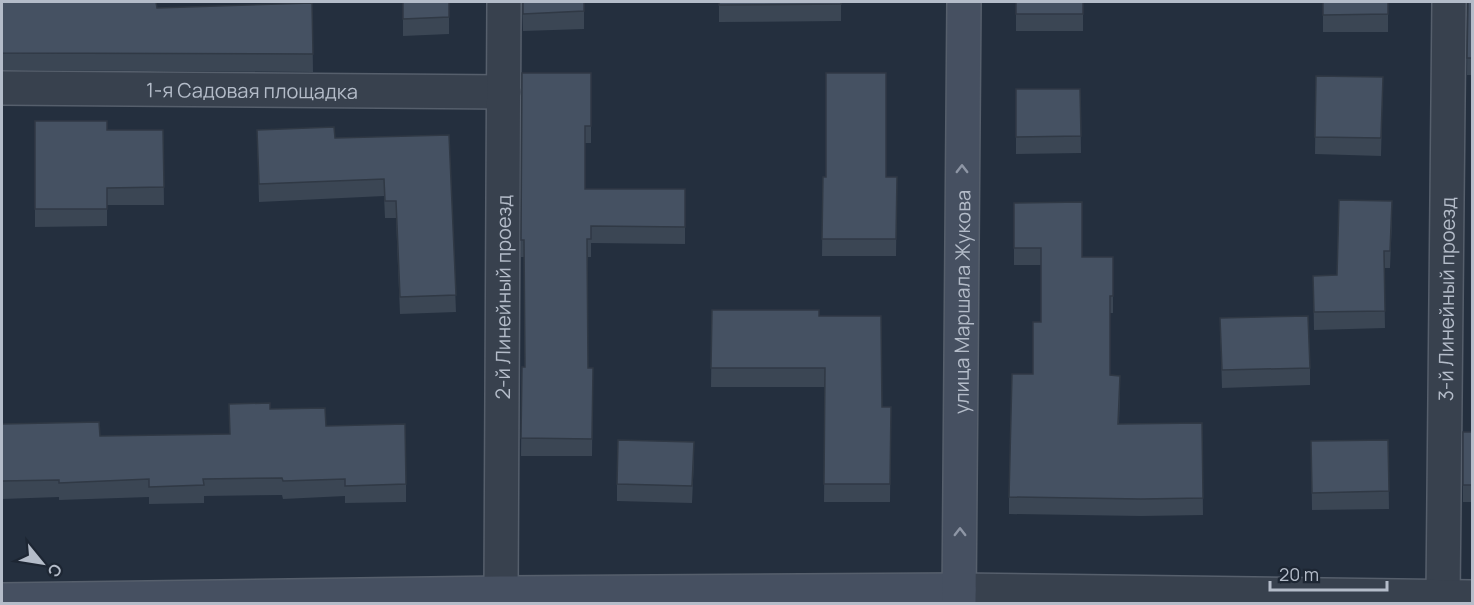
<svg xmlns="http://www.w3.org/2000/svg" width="1474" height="605" font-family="Manrope,sans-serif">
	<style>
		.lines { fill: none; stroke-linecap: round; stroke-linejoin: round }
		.minor-casing { stroke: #565f6c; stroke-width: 36 }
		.tertiary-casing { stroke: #565f6c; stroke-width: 36 }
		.secondary-casing { stroke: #565f6c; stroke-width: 36 }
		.minor { stroke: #38414e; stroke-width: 33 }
		.tertiary { stroke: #38414e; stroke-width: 33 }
		.secondary { stroke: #465061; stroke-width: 33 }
		.wall { fill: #3b4654 }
		.building { fill: #455162; stroke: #303945; stroke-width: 1.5 }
		.oneway { stroke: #8e96a5 }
		.labels { text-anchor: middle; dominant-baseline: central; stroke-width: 4.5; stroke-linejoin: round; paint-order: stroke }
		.street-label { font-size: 20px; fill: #b4bcc9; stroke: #1d2633 }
	</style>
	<rect width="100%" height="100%" fill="#242f3e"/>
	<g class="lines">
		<defs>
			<g id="minor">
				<path id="s1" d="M 2,88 L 504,92"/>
				<path id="s2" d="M 501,593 L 504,2"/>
				<path id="s3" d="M 1443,597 L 1449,2"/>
			</g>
			<path id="tertiary" d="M 959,590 L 1472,597"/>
			<g id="secondary">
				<path d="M 2,600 L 501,593 L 959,590"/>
				<path id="s4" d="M 959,604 L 964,2"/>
			</g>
		</defs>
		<use href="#minor" class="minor-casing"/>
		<use href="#tertiary" class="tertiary-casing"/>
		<use href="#secondary" class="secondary-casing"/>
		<use href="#minor" class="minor"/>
		<use href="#tertiary" class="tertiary"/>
		<use href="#secondary" class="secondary"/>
	</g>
	<path class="wall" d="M 2,2 L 157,8 L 312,3 L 313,72 L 2,70 Z
		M 403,2 L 449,2 L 449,34 L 403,36 Z
		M 522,2 L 584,2 L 584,29 L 523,31 Z
		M 719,2 L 841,2 L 841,21 L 719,22 Z
		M 1016,2 L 1083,2 L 1083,31 L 1016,31 Z
		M 1323,2 L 1388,2 L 1388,32 L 1323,32 Z
		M 1468,2 L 1473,2 L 1473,75 L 1467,75 Z
		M 522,73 L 591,73 L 591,143 L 585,143 L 585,189 L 685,189 L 685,244 L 591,243 L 591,257 L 588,257 L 588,368 L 593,368 L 592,456 L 521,456 L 522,367 L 525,367 L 524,257 L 521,257 Z
		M 1316,76 L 1383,77 L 1381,156 L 1315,154 Z
		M 1016,89 L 1080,89 L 1081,153 L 1016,154 Z
		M 35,121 L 107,130 L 163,130 L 164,205 L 107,205 L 107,226 L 35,227 Z
		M 257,130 L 335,138 L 449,135 L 456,312 L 400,314 L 396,218 L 385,218 L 384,196 L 259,202 Z
		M 823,177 L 897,177 L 896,256 L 822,256 Z
		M 1014,203 L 1082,257 L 1113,257 L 1113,313 L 1110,313 L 1110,375 L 1120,393 L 1119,424 L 1202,423 L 1203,515 L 1141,516 L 1009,514 L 1009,497 L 1033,374 L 1041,322 L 1041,265 L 1014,265 Z
		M 1392,219 L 1390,268 L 1384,268 L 1385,328 L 1314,330 L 1313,276 L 1337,275 Z
		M 712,310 L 819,316 L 882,407 L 891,407 L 890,502 L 824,502 L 825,387 L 711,387 Z
		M 1220,318 L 1310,368 L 1310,385 L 1222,388 Z
		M 270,409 L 326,426 L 406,484 L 406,502 L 345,503 L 345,496 L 283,499 L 282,495 L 204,496 L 204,503 L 149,504 L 149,497 L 59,500 L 59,497 L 2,499 L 2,424 L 100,436 L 230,434 Z
		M 1463,432 L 1473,432 L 1473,502 L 1463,502 Z
		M 1388,440 L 1389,509 L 1312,510 L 1311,441 Z
		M 694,459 L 692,503 L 617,501 L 617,484 Z"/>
	<path class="building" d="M 2,2 L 156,2 L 157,8 L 312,3 L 313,54 L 2,53 Z
		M 403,2 L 449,2 L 449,17 L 403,19 Z
		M 523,2 L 584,2 L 584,11 L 523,14 Z
		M 719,2 L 841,2 L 841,4 L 719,5 Z
		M 1016,2 L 1083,2 L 1083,14 L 1016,14 Z
		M 1323,2 L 1388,2 L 1388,14 L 1323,15 Z
		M 1468,2 L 1473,2 L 1473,58 L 1467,58 Z
		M 522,73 L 591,73 L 591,126 L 585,126 L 585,189 L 685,189 L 685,227 L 591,226 L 591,239 L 587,239 L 588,368 L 593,368 L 592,439 L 521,438 L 522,367 L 525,367 L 524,240 L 521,240 Z
		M 826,73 L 886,73 L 886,177 L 897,177 L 896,239 L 822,239 L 823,177 L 826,177 Z
		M 1316,76 L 1383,77 L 1381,138 L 1315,137 Z
		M 1016,89 L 1080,89 L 1081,136 L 1016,137 Z
		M 35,121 L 107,121 L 107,130 L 163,130 L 164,187 L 107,188 L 107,209 L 35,209 Z
		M 334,127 L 335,138 L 449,135 L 456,295 L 400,297 L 396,201 L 385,201 L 384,179 L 259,184 L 257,130 Z
		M 1339,200 L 1392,201 L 1390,251 L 1384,251 L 1385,311 L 1314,312 L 1313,276 L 1337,275 Z
		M 1082,202 L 1082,257 L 1113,257 L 1113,296 L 1110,296 L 1110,375 L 1120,376 L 1118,424 L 1202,423 L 1203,498 L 1141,499 L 1009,497 L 1012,374 L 1033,374 L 1033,322 L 1041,322 L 1041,248 L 1014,248 L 1014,203 Z
		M 712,310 L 819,310 L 819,316 L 881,316 L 882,407 L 891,407 L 890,484 L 824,484 L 825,368 L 711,368 Z
		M 1308,316 L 1310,368 L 1222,370 L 1220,318 Z
		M 270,403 L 270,409 L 325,408 L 326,426 L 405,424 L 406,484 L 345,486 L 345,479 L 283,481 L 282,478 L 203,479 L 204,485 L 149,487 L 149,479 L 59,483 L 59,480 L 2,481 L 2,424 L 99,422 L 100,436 L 230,434 L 229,404 Z
		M 1463,432 L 1473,432 L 1473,485 L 1463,485 Z
		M 618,440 L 694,442 L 692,486 L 617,484 Z
		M 1388,440 L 1389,491 L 1312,493 L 1311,441 Z"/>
	<defs><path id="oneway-chevron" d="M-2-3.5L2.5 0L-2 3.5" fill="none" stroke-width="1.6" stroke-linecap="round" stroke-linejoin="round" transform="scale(1.5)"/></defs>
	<g class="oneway">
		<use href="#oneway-chevron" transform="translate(962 169) rotate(-90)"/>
		<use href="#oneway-chevron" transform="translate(960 532) rotate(-90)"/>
	</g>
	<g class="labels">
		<g class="street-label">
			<text stroke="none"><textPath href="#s1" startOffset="250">1-я Садовая площадка</textPath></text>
			<text stroke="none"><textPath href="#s2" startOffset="296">2-й Линейный проезд</textPath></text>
			<text stroke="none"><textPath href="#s3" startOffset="298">3-й Линейный проезд</textPath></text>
			<text stroke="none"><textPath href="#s4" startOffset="302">улица Маршала Жукова</textPath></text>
		</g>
	</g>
	<rect width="1474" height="605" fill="none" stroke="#b4bcc9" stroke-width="6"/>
	<g transform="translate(42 563) rotate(120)" stroke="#1d2633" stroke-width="4.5" paint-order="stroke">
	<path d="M0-4.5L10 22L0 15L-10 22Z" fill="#b4bcc9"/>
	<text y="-9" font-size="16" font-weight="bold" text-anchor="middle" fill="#b4bcc9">С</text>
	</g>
	<path d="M1270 581v9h117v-9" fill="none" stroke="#b4bcc9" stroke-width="3"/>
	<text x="1279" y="581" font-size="18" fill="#b4bcc9" stroke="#1d2633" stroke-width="4.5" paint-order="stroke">20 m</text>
</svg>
